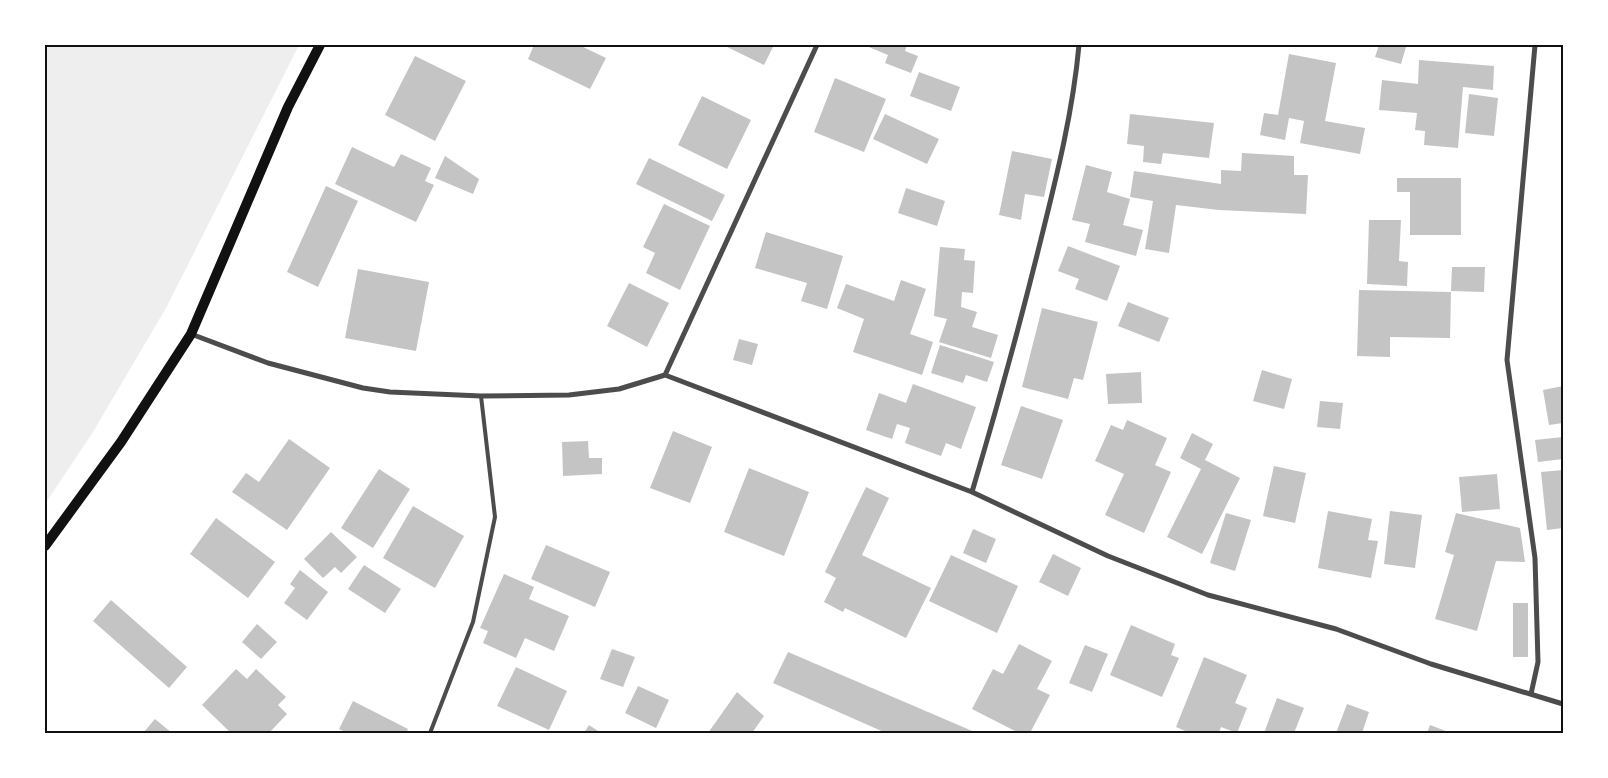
<svg xmlns="http://www.w3.org/2000/svg" width="1608" height="778" font-family="'Sofia Sans Condensed',sans-serif">
	<style>
		.green { fill: #eee }
		.building { fill: #c4c4c4 }
		.lines { fill: none; stroke-linecap: round; stroke-linejoin: round }
		.service { stroke: #4c4c4c; stroke-width: 4 }
		.minor { stroke: #4c4c4c; stroke-width: 5 }
		.secondary { stroke: #111; stroke-width: 10 }
		.neatline { fill: none; stroke: #111; stroke-width: 2 }
	</style>
	<rect width="100%" height="100%" fill="#fff"/>
	<path class="green" d="M 45,45 L 299,45 L 166,308 L 93,432 L 45,504 Z"/>
	<path class="building" d="M 534,45 L 579,45 L 606,58 L 590,89 L 528,59 Z
		M 723,45 L 774,45 L 764,65 Z
		M 864,45 L 907,45 L 905,51 L 918,56 L 911,73 L 885,63 L 888,55 Z
		M 1379,45 L 1406,47 L 1401,64 L 1375,57 Z
		M 1289,54 L 1336,63 L 1325,121 L 1365,128 L 1360,154 L 1300,143 L 1304,121 L 1289,118 L 1285,140 L 1260,135 L 1264,113 L 1278,115 Z
		M 415,56 L 466,81 L 435,141 L 385,115 Z
		M 1419,60 L 1494,66 L 1493,90 L 1463,87 L 1458,148 L 1424,145 L 1425,131 L 1415,130 L 1417,113 L 1379,110 L 1382,80 L 1418,84 Z
		M 919,72 L 960,87 L 951,111 L 910,96 Z
		M 835,78 L 886,99 L 864,152 L 814,132 Z
		M 1469,94 L 1498,98 L 1494,136 L 1465,133 Z
		M 702,96 L 751,120 L 727,169 L 678,145 Z
		M 885,114 L 939,139 L 927,164 L 873,139 Z
		M 1130,114 L 1214,123 L 1209,158 L 1163,153 L 1161,164 L 1143,162 L 1144,146 L 1127,144 Z
		M 352,147 L 394,167 L 401,154 L 431,168 L 425,181 L 434,185 L 416,222 L 335,184 Z
		M 1012,151 L 1052,159 L 1044,197 L 1025,194 L 1021,220 L 999,215 Z
		M 1242,153 L 1294,156 L 1294,175 L 1308,175 L 1306,214 L 1219,210 L 1176,205 L 1169,253 L 1145,249 L 1153,201 L 1130,197 L 1134,171 L 1221,184 L 1221,170 L 1241,171 Z
		M 445,156 L 479,179 L 473,194 L 435,178 Z
		M 649,158 L 725,195 L 712,221 L 636,184 Z
		M 1086,165 L 1112,172 L 1107,192 L 1130,199 L 1123,225 L 1143,230 L 1136,256 L 1085,242 L 1090,224 L 1072,220 Z
		M 1397,178 L 1461,178 L 1461,235 L 1410,235 L 1410,192 L 1397,192 Z
		M 326,186 L 358,201 L 318,287 L 287,272 Z
		M 906,188 L 945,201 L 937,226 L 898,213 Z
		M 664,204 L 710,226 L 680,290 L 646,273 L 655,253 L 643,247 Z
		M 1369,220 L 1401,220 L 1399,261 L 1408,262 L 1407,286 L 1367,284 Z
		M 766,232 L 843,256 L 827,309 L 801,301 L 807,283 L 755,268 Z
		M 1068,246 L 1120,266 L 1107,301 L 1075,289 L 1079,279 L 1058,271 Z
		M 940,247 L 965,249 L 964,260 L 975,261 L 973,293 L 962,292 L 961,307 L 977,312 L 972,327 L 998,335 L 991,358 L 939,342 L 947,319 L 934,316 Z
		M 1452,267 L 1485,267 L 1484,292 L 1451,291 Z
		M 358,269 L 429,282 L 416,351 L 345,338 Z
		M 901,280 L 926,289 L 910,334 L 933,342 L 922,375 L 853,352 L 864,319 L 837,308 L 846,284 L 894,301 Z
		M 629,283 L 669,303 L 647,347 L 607,326 Z
		M 1359,290 L 1451,292 L 1450,338 L 1390,337 L 1390,357 L 1357,356 Z
		M 1128,302 L 1169,318 L 1159,342 L 1118,326 Z
		M 1042,308 L 1098,322 L 1083,380 L 1074,378 L 1068,399 L 1022,387 Z
		M 739,339 L 758,344 L 752,365 L 733,360 Z
		M 940,345 L 994,362 L 987,382 L 966,375 L 963,383 L 931,373 Z
		M 1262,370 L 1292,379 L 1284,409 L 1253,401 Z
		M 1141,372 L 1142,403 L 1108,404 L 1106,374 Z
		M 913,384 L 976,407 L 961,449 L 946,443 L 941,456 L 905,443 L 910,428 L 897,424 L 892,439 L 866,430 L 879,393 L 906,403 Z
		M 1563,386 L 1563,423 L 1549,425 L 1543,390 Z
		M 1320,401 L 1343,403 L 1340,429 L 1317,427 Z
		M 1021,406 L 1063,420 L 1042,479 L 1001,465 Z
		M 1127,420 L 1167,438 L 1155,465 L 1171,472 L 1144,533 L 1105,515 L 1124,474 L 1095,461 L 1111,425 L 1123,430 Z
		M 673,431 L 712,447 L 690,503 L 650,488 Z
		M 1192,433 L 1213,444 L 1205,460 L 1240,478 L 1202,554 L 1167,537 L 1201,469 L 1180,458 Z
		M 1563,437 L 1563,459 L 1538,462 L 1535,440 Z
		M 289,439 L 330,468 L 287,530 L 232,492 L 246,473 L 259,482 Z
		M 588,441 L 589,458 L 602,458 L 602,474 L 563,476 L 562,442 Z
		M 1274,466 L 1306,473 L 1295,523 L 1263,516 Z
		M 749,468 L 809,492 L 784,556 L 724,532 Z
		M 379,469 L 410,489 L 373,548 L 341,528 Z
		M 1563,470 L 1563,528 L 1547,530 L 1541,472 Z
		M 1497,474 L 1500,509 L 1462,512 L 1459,477 Z
		M 866,487 L 889,498 L 862,555 L 931,588 L 906,638 L 845,608 L 843,612 L 824,602 L 836,578 L 825,572 Z
		M 413,506 L 464,536 L 435,588 L 383,558 Z
		M 1328,511 L 1372,519 L 1368,540 L 1378,541 L 1371,578 L 1318,568 Z
		M 1390,511 L 1422,515 L 1415,568 L 1384,564 Z
		M 1226,513 L 1251,520 L 1235,571 L 1210,563 Z
		M 1456,513 L 1520,528 L 1525,562 L 1496,561 L 1477,631 L 1435,619 L 1454,555 L 1445,552 Z
		M 216,518 L 275,562 L 248,598 L 190,554 Z
		M 973,529 L 996,539 L 986,563 L 963,553 Z
		M 331,532 L 357,557 L 341,573 L 335,567 L 323,578 L 304,559 Z
		M 546,545 L 610,572 L 595,607 L 531,579 Z
		M 1053,554 L 1081,568 L 1068,596 L 1039,582 Z
		M 951,555 L 1018,586 L 997,633 L 929,601 Z
		M 364,565 L 401,589 L 385,613 L 348,589 Z
		M 300,570 L 328,592 L 307,620 L 284,603 L 295,588 L 290,584 Z
		M 504,574 L 534,587 L 529,599 L 569,616 L 554,651 L 525,638 L 516,658 L 483,643 L 488,631 L 480,628 Z
		M 111,600 L 187,667 L 169,688 L 93,621 Z
		M 1513,603 L 1528,603 L 1528,657 L 1513,657 Z
		M 257,624 L 277,642 L 261,659 L 242,642 Z
		M 1131,625 L 1175,644 L 1171,655 L 1179,658 L 1162,697 L 1110,675 Z
		M 1019,644 L 1052,661 L 1037,689 L 1050,695 L 1030,733 L 1019,733 L 972,709 L 993,669 L 1003,674 Z
		M 1085,645 L 1108,654 L 1092,692 L 1069,683 Z
		M 612,649 L 635,657 L 623,687 L 600,679 Z
		M 788,652 L 977,733 L 886,733 L 773,683 Z
		M 1204,657 L 1247,675 L 1235,703 L 1247,708 L 1237,733 L 1221,727 L 1219,733 L 1190,733 L 1176,727 Z
		M 516,667 L 567,691 L 549,730 L 497,706 Z
		M 236,669 L 247,679 L 256,669 L 286,697 L 278,705 L 287,714 L 269,733 L 231,733 L 202,705 Z
		M 638,686 L 669,700 L 656,728 L 625,713 Z
		M 737,692 L 764,716 L 752,733 L 708,733 Z
		M 1277,698 L 1304,708 L 1294,733 L 1264,733 Z
		M 353,701 L 408,729 L 406,733 L 347,733 L 339,729 Z
		M 1347,704 L 1369,712 L 1362,733 L 1336,733 Z
		M 155,719 L 172,733 L 143,733 Z
		M 589,725 L 601,733 L 584,733 Z
		M 1430,725 L 1451,733 L 1427,733 Z"/>
	<g class="lines">
		<path class="service" d="M 430,733 L 473,622 L 495,517 L 481,396"/>
		<path class="minor" d="M 191,334 L 268,363 L 363,388 L 390,392 L 481,396 L 569,395 L 619,389 L 665,375 L 972,492 L 1108,556 L 1208,595 L 1336,629 L 1431,664 L 1563,704
			M 665,375 L 817,45
			M 972,492 C 997,408 1020,324 1041,239 C 1057,175 1073,111 1079,45
			M 1531,694 L 1538,662 L 1535,558 L 1507,360 L 1535,45"/>
		<path class="secondary" d="M 45,546 L 121,442 L 191,334 L 288,107 L 320,45"/>
	</g>
	<rect width="1608" height="778" fill="none" stroke="#ffffff" stroke-width="92"/>
	<rect x="46" y="46" width="1516" height="686" class="neatline"/>
</svg>
